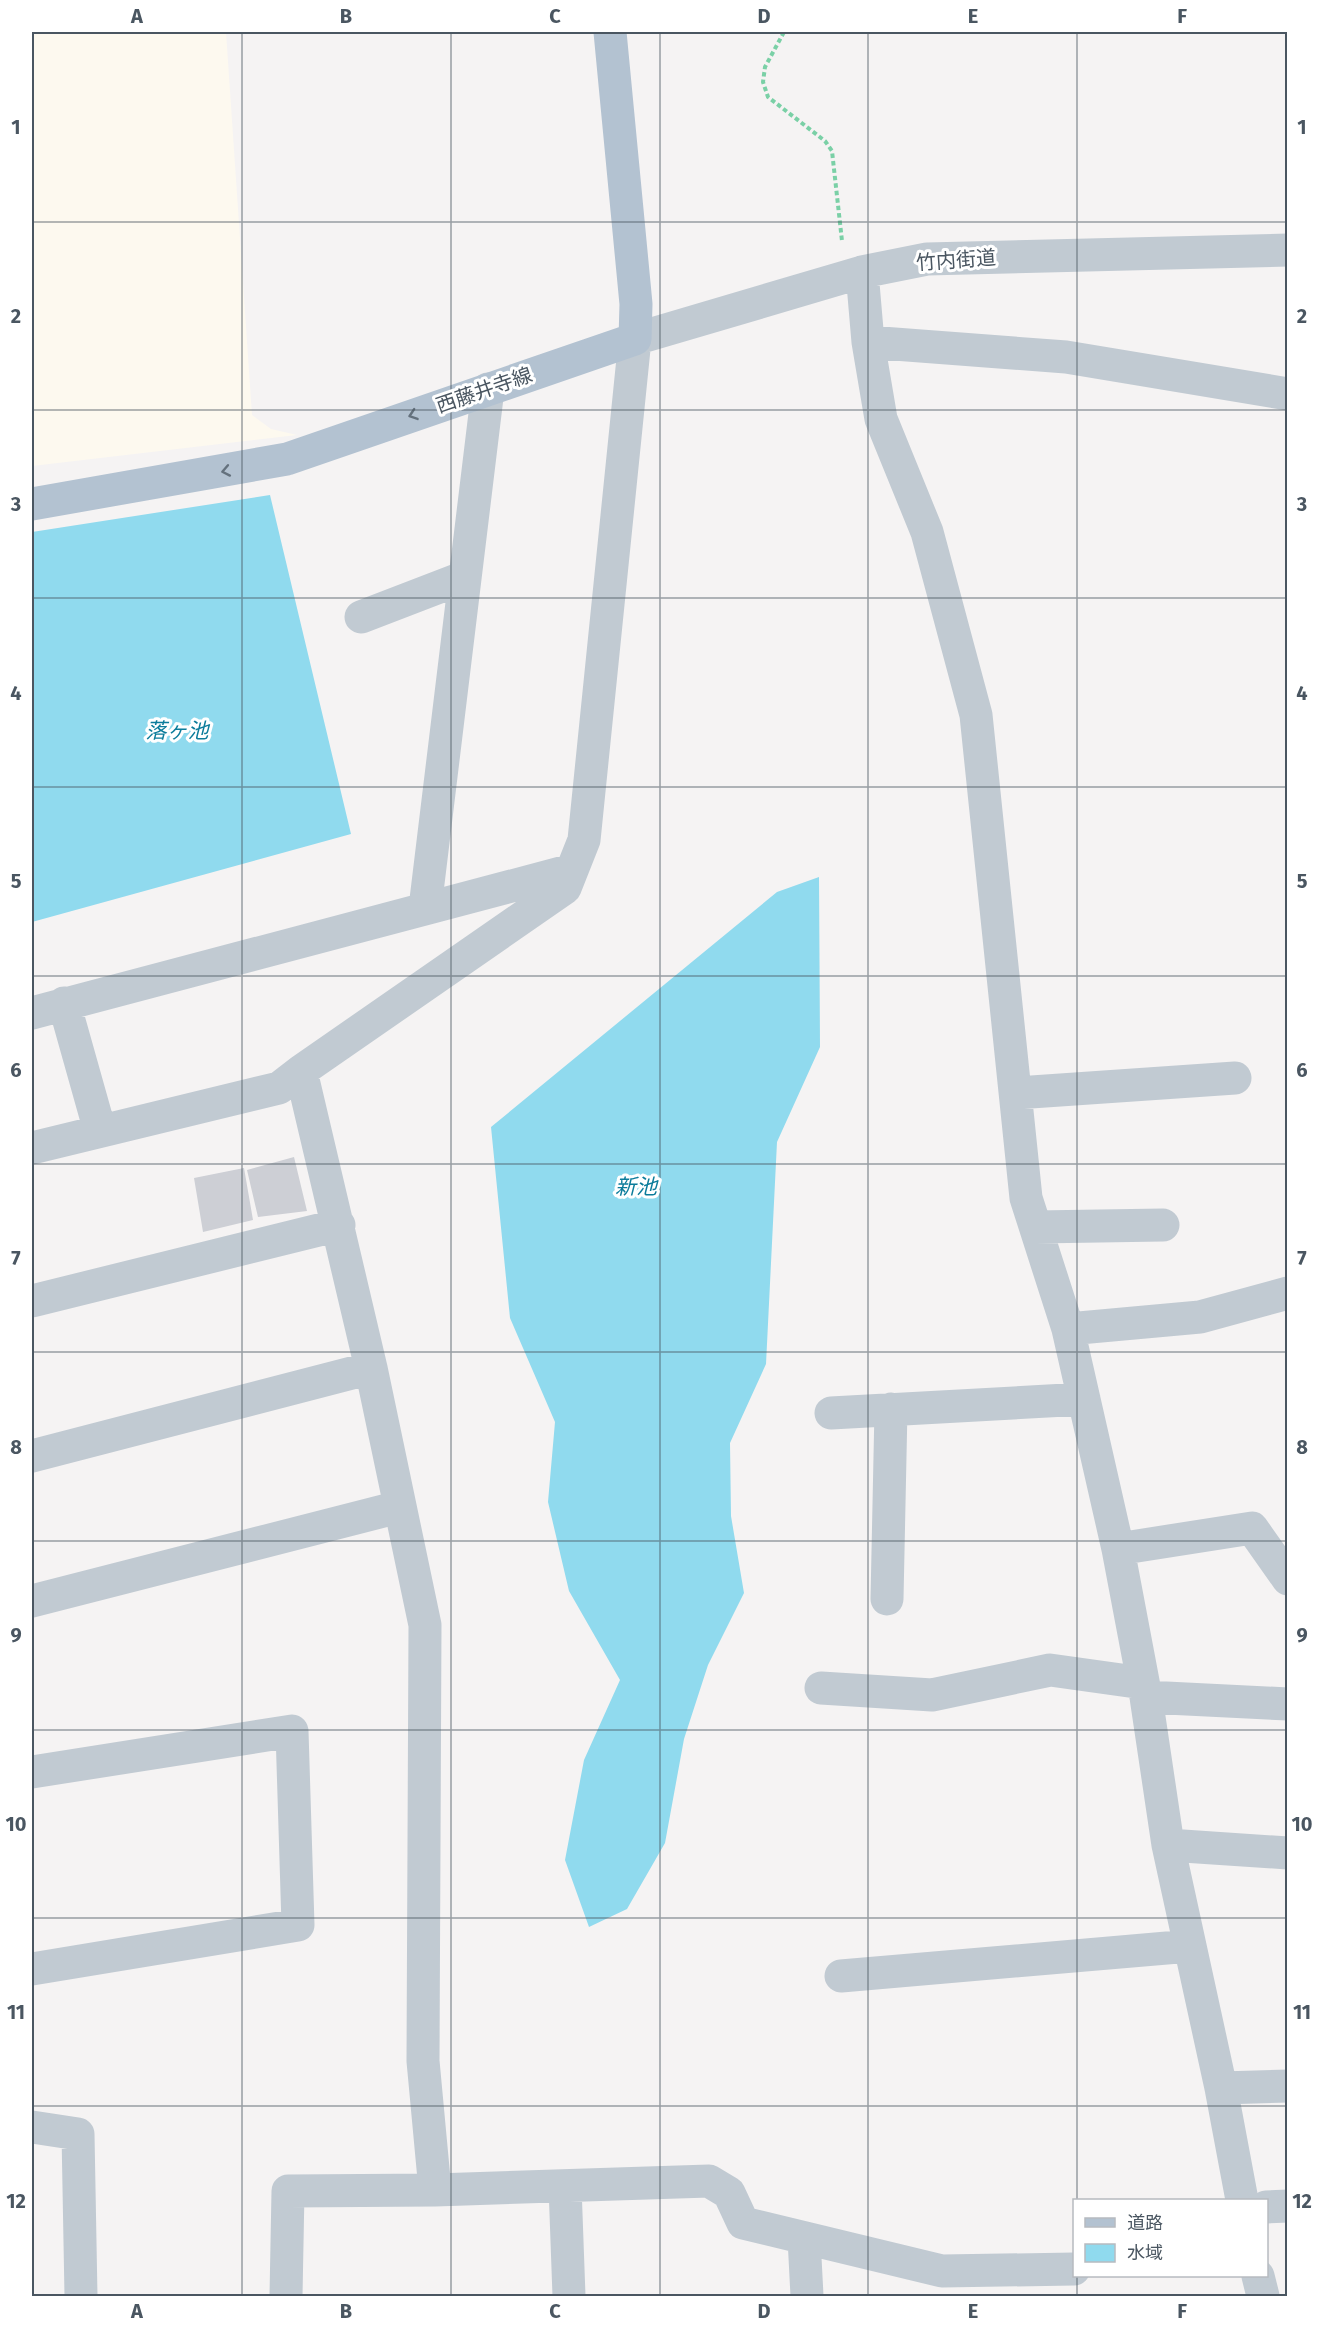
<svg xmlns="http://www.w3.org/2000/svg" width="1319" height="2328" font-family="'Fira Sans','Noto Sans JP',sans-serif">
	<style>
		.commercial { fill: #fdf9ef }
		.water { fill: #90daee }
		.building { fill: #cdcfd5 }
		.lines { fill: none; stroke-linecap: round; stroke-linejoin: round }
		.path { stroke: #7ad0a6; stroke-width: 4; stroke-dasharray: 4.5 3; stroke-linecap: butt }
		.minor { stroke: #c1cad2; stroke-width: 33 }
		.major { stroke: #b3c2d1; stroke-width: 33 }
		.oneway { stroke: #64717d }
		.grid { fill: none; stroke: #4a5661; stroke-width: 1.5; stroke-opacity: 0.55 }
		.labels { text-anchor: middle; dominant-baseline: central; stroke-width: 6; stroke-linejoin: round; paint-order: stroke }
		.street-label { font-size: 20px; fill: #4a5661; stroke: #fff }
		.water-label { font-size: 21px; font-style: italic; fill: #0c7c9b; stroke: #fff }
		.neatline { fill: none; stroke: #4a5661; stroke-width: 2 }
		.grid-label { font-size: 20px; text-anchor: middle; font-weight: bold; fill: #4a5661 }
	</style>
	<rect width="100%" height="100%" fill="#f5f3f3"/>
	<path class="commercial" d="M 32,32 L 226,32 L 252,415 L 271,429 L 297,435 L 32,466 Z"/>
	<path class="water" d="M 270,495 L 351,834 L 32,922 L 32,532 Z
		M 819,877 L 820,1047 L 777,1142 L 766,1364 L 730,1443 L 731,1516 L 744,1593 L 708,1665 L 684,1739 L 665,1843 L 627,1909 L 589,1927 L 565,1860 L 584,1760 L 620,1680 L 569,1591 L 548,1502 L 555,1422 L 510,1318 L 491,1127 L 777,892 Z"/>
	<path class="building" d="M 294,1157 L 307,1211 L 258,1217 L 247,1170 Z
		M 244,1168 L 253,1220 L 203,1232 L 194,1178 Z"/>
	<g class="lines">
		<path class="path" d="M 784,32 L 765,67 L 763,82 L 768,97 L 825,141 L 832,151 L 842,241"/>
		<path class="minor" d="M 862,272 L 868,342 L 881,419 L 927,532 L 976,715 L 1026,1198 L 1068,1329
			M 868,342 L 1066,357 L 1288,394
			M 361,617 L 465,577
			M 425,908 L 488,389
			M 64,1003 L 100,1131
			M 32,1013 L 572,870
			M 1016,1093 L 1235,1078
			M 32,1148 L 279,1088 L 301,1071
			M 1036,1227 L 1163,1225
			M 32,1301 L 339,1225
			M 831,1413 L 1084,1399
			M 32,1456 L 371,1368
			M 1118,1549 L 1252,1528 L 1288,1579
			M 887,1599 L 891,1409
			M 32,1601 L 399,1507
			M 821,1688 L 932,1695 L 1050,1670 L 1143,1683
			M 1146,1697 L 1288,1704
			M 32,1772 L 292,1731 L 298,1925 L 32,1969
			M 1168,1845 L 1288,1853
			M 841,1976 L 1190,1946
			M 1221,2088 L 1288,2086
			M 32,2127 L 78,2134 L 81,2296
			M 565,2186 L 569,2296
			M 435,2190 L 423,2061 L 425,1625 L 371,1368 L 301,1071 L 565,888 L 584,840 L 635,339 L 862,272 L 927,259 L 1288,250
			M 1242,2200 L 1221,2088 L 1168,1845 L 1146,1697 L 1118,1549 L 1068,1329 L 1200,1317 L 1288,1293
			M 1266,2207 L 1288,2206
			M 804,2238 L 807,2296
			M 1258,2276 L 1263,2296
			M 286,2296 L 288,2191 L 435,2190 L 709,2181 L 729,2193 L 743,2223 L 942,2271 L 1074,2269"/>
		<path class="major" d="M 32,504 L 287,459 L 635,339 L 636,304 L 610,32"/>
	</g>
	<defs><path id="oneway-chevron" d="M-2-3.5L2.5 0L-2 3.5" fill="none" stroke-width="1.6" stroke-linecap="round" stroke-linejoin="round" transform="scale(1.5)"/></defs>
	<g class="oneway">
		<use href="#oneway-chevron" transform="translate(413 415) rotate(161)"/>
		<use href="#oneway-chevron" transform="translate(226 471) rotate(169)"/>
	</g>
	<path class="grid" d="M 242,32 L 242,2296M 451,32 L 451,2296M 660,32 L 660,2296M 868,32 L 868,2296M 1077,32 L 1077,2200M 32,222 L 1288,222M 32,410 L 1288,410M 32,598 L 1288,598M 32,787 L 1288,787M 32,976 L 1288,976M 32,1164 L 1288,1164M 32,1352 L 1288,1352M 32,1541 L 1288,1541M 32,1730 L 1288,1730M 32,1918 L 1288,1918M 32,2106 L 1288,2106M 1077,2276 L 1077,2296"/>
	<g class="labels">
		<g class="street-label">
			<text transform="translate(956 260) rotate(-4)">竹内街道</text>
			<text transform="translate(484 390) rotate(-19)">西藤井寺線</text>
		</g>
		<g class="water-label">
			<text x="177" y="731">落ヶ池</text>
			<text x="636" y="1187">新池</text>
		</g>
	</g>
	<rect width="1319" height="2328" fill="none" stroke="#ffffff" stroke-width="66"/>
	<rect x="1073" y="2199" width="195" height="78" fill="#ffffff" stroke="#b7bbc0" stroke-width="1.5"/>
	<rect x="1085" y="2218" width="30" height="9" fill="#b3c2d1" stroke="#b7bbc0" stroke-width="1.5"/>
	<text x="1127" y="2229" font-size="18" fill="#4a5661">道路</text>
	<rect x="1085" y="2244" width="30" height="18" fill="#90daee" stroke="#b7bbc0" stroke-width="1.5"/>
	<text x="1127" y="2259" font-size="18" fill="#4a5661">水域</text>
	<rect x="33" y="33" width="1253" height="2262" class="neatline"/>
	<g class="grid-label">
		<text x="137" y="23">A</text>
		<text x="346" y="23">B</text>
		<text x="555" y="23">C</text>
		<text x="764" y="23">D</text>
		<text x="973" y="23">E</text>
		<text x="1182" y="23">F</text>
		<text x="16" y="134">1</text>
		<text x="1302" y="134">1</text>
		<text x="16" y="323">2</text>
		<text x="1302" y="323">2</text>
		<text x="16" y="511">3</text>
		<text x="1302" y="511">3</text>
		<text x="16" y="700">4</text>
		<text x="1302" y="700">4</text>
		<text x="16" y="888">5</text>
		<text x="1302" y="888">5</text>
		<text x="16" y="1077">6</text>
		<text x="1302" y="1077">6</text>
		<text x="16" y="1265">7</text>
		<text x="1302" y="1265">7</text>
		<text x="16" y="1454">8</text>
		<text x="1302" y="1454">8</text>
		<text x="16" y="1642">9</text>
		<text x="1302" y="1642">9</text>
		<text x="16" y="1831">10</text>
		<text x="1302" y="1831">10</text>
		<text x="16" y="2019">11</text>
		<text x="1302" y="2019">11</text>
		<text x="16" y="2208">12</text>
		<text x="1302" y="2208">12</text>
		<text x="137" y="2318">A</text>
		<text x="346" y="2318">B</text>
		<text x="555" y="2318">C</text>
		<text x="764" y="2318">D</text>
		<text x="973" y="2318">E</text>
		<text x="1182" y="2318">F</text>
	</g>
</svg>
